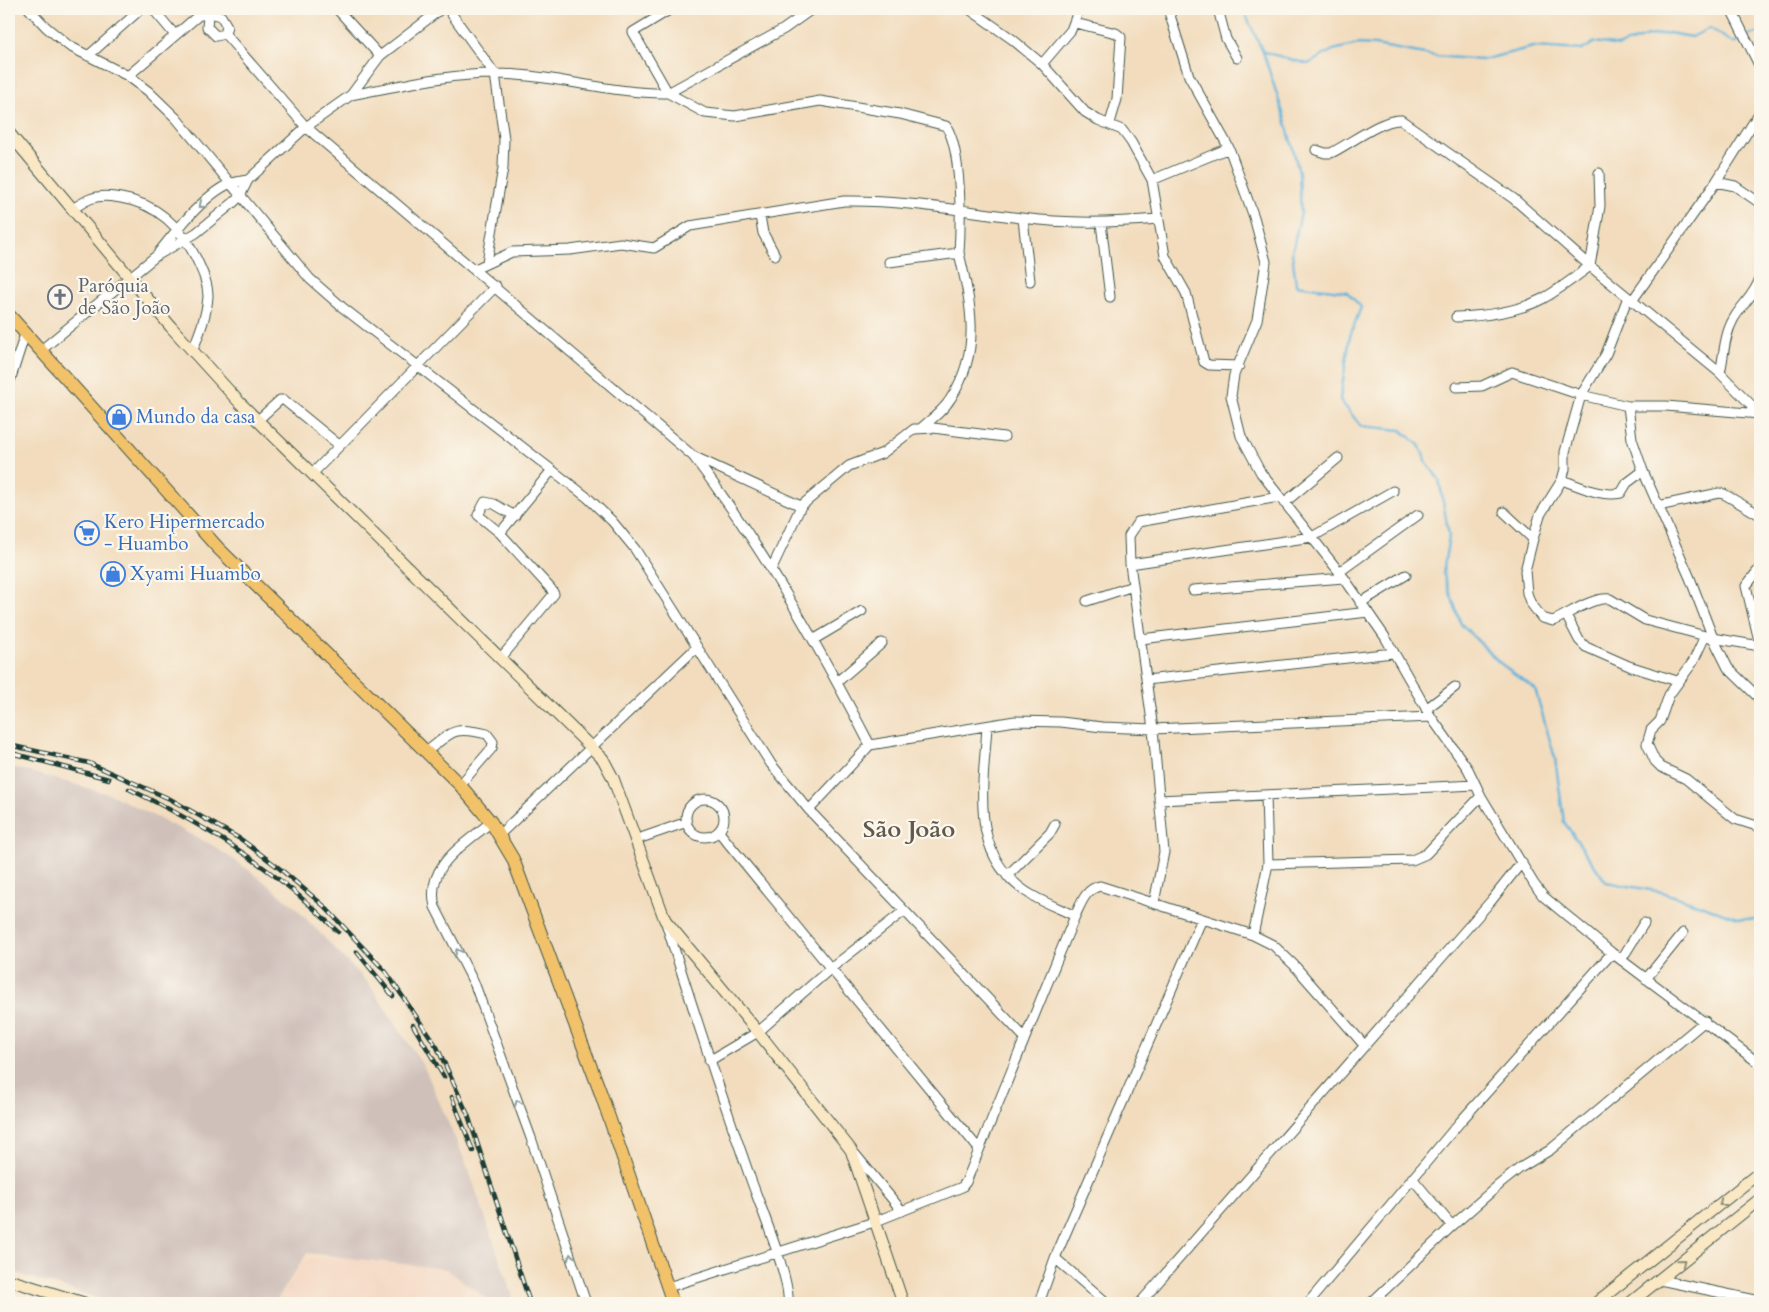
<svg xmlns="http://www.w3.org/2000/svg" width="1769" height="1312" font-family="Cardo,serif">
	<style>
		.built { fill: #f3d4be }
		.industrial { fill: #cfc0ba }
		.lines { fill: none; stroke-linecap: round; stroke-linejoin: round }
		.stream { stroke: #5eb2da; stroke-width: 2.5 }
		.street-casing { stroke: #3f5549; stroke-width: 11 }
		.secondary-casing { stroke: #3f5549; stroke-width: 13 }
		.primary-casing { stroke: #3f5549; stroke-width: 14 }
		.street { stroke: #fff; stroke-width: 9 }
		.secondary { stroke: #fae7c3; stroke-width: 11 }
		.primary { stroke: #f2c26a; stroke-width: 12 }
		.rail-casing { stroke: #1f3d34; stroke-width: 4.5 }
		.rail { stroke: #fbf7ec; stroke-width: 2.5; stroke-dasharray: 8; stroke-linecap: butt }
		.oneway { stroke: #8f9e9a }
		.oneway2 { stroke: #8c927c }
		.labels { text-anchor: middle; dominant-baseline: central; stroke-width: 4.5; stroke-linejoin: round; paint-order: stroke }
		.worship-label { font-size: 19px; fill: #5b616d; stroke: #fbf7ec; text-anchor: start }
		.shop-label { font-size: 19px; fill: #366cbe; stroke: #fbf7ec; text-anchor: start }
		.district-label { font-size: 24px; font-weight: bold; fill: #63594e; stroke: #fbf7ec }
	</style>
	<rect width="100%" height="100%" fill="#fbf7ec"/>
	<filter id="ink" filterUnits="userSpaceOnUse"><feTurbulence type="fractalNoise" baseFrequency=".02" numOctaves="2"/><feDisplacementMap in="SourceGraphic" scale="10" xChannelSelector="R" yChannelSelector="G"/><feConvolveMatrix kernelMatrix="1 2 1 2 8 2 1 2 1" color-interpolation-filters="sRGB"/></filter>
	<filter id="wash" filterUnits="userSpaceOnUse"><feTurbulence type="fractalNoise" baseFrequency=".0096" numOctaves="4" result="noise"/><feDisplacementMap in="SourceGraphic" scale="20" xChannelSelector="R" yChannelSelector="G"/><feGaussianBlur stdDeviation="1.12" result="paint"/><feColorMatrix in="noise" values="0 0 0 0 0 0 0 0 0 0 0 0 0 0 0 0 0 1.4 0 .05"/><feComposite in="paint" operator="in"/></filter>
	<g filter="url(#wash)">
		<rect width="100%" height="100%" fill="#f2dcbd"/>
		<path class="built" d="M 374,1255 L 450,1267 L 491,1303 L 277,1303 L 303,1260 Z"/>
		<path class="industrial" d="M 9,766 L 112,795 L 212,845 L 253,873 L 292,904 L 369,984 L 424,1067 L 468,1168 L 515,1303 L 493,1303 L 446,1269 L 307,1253 L 275,1303 L 113,1303 L 9,1271 Z"/>
		<g class="lines">
			<path class="stream" d="M 1243,9 L 1263,52 L 1285,119 L 1299,172 L 1301,213 L 1292,252 L 1296,285 L 1347,292 L 1361,307 L 1350,336 L 1340,400 L 1361,426 L 1401,430 L 1419,445 L 1428,465 L 1439,479 L 1449,536 L 1443,573 L 1461,624 L 1500,663 L 1535,689 L 1555,758 L 1564,822 L 1606,882 L 1662,892 L 1738,918 L 1760,920
				M 1748,36 L 1760,32
				M 1264,52 L 1308,64 L 1333,50 L 1358,44 L 1375,45 L 1436,56 L 1482,60 L 1533,47 L 1582,50 L 1595,42 L 1619,46 L 1648,36 L 1669,33 L 1692,37 L 1710,28 L 1733,43 L 1743,39"/>
		</g>
	</g>
	<g filter="url(#ink)">
		<g class="lines">
			<defs>
				<path id="street" d="M 29,9 L 46,27 L 69,46 L 128,76 L 148,91 L 176,118 L 310,279 L 342,307 L 588,498 L 612,521 L 635,549 L 771,764 L 809,810 L 1025,1038
					M 153,9 L 175,35
					M 337,9 L 380,56
					M 448,9 L 495,74 L 504,139 L 503,168 L 487,262
					M 671,9 L 633,32 L 668,93 L 705,113 L 735,116 L 820,101 L 900,114 L 946,126 C 962,150 961,223 959,253 L 889,262
					M 969,9 L 1012,39 L 1042,64 L 1085,112 L 1098,120 L 1122,130 L 1131,142 L 1152,180 L 1165,256 L 1186,293 L 1204,362 L 1209,365 L 1239,366
					M 1168,9 L 1189,76 L 1229,148 L 1254,217 L 1266,262 L 1257,320 L 1234,375 L 1231,396 L 1241,436 L 1261,473 L 1344,578 L 1385,637 L 1431,717 L 1468,769 L 1481,796 L 1534,884 L 1543,896 L 1612,953 L 1760,1064
					M 1218,9 L 1226,39 L 1237,58
					M 1731,9 L 1760,67
					M 208,16 L 207,27 L 216,36 L 225,34
					M 1075,23 L 1116,33 L 1121,37 L 1117,99 L 1110,123
					M 225,34 L 306,127 L 693,456 C 762,546 818,645 870,745
					M 88,56 L 141,9
					M 1042,64 L 1071,30 L 1079,9
					M 128,76 L 199,15 L 213,14 L 221,16 L 227,26 L 225,34
					M 351,95 C 399,86 446,74 494,74 C 553,74 610,94 668,93 L 784,29 L 812,9
					M 1316,150 L 1325,153 L 1331,153 C 1348,145 1383,118 1401,120 L 1514,199 L 1590,266 L 1720,373 L 1760,414
					M 1152,180 L 1229,148
					M 1716,182 L 1735,186 L 1760,203
					M 74,208 C 79,205 85,201 90,199 C 100,195 111,196 121,198 C 158,204 181,227 197,260 C 202,271 208,283 208,296 C 207,315 199,334 192,352
					M 760,216 L 763,233 L 775,255
					M 1023,219 L 1030,281
					M 1101,223 L 1110,297
					M 159,252 C 176,231 204,195 229,184 C 234,182 242,181 248,180
					M 475,269 L 512,252 L 570,250 L 621,243 L 654,248 L 690,226 L 844,201 C 904,200 963,211 1021,218 C 1067,224 1112,223 1158,219
					M 1628,297 L 1606,354 L 1581,395 L 1565,452 L 1565,469 L 1562,480 L 1540,515 L 1533,539 L 1525,571 L 1527,593 L 1530,602 L 1542,618 L 1553,621 C 1569,614 1592,597 1610,599 L 1645,620 L 1713,638 L 1760,646
					M 1632,301 L 1716,182 L 1760,112
					M 1456,317 C 1484,316 1517,312 1542,299 C 1559,290 1575,277 1590,266 L 1600,206 L 1599,173
					M 40,351 L 156,256 L 196,233 L 233,203 L 240,196 L 248,180 L 306,127 L 351,95 L 380,56 L 441,9
					M 1720,373 C 1724,356 1724,336 1733,320 C 1741,305 1755,295 1760,278
					M 9,384 L 25,334
					M 1456,387 L 1482,386 L 1512,372 L 1581,395 L 1628,406 L 1666,406 L 1760,414
					M 1628,406 L 1632,439 L 1643,471 L 1690,578 L 1713,638 L 1728,668 L 1760,699
					M 258,420 L 280,400 L 284,400 L 339,445
					M 921,428 C 932,419 944,410 951,398 C 982,350 971,304 959,253
					M 695,457 L 801,506
					M 313,473 L 496,286
					M 1562,480 C 1582,487 1600,497 1621,493 L 1627,483 L 1643,471
					M 1284,503 L 1338,458
					M 1658,506 L 1719,493 L 1724,494 L 1760,515
					M 1504,512 L 1533,539
					M 500,533 L 478,515 L 485,502 L 494,504 L 515,516
					M 1130,564 L 1312,537 L 1393,491
					M 1760,568 L 1746,586 L 1760,645
					M 771,570 L 801,506 L 849,466 L 883,453 L 914,429 L 933,428 L 1004,437
					M 1339,572 L 1418,515
					M 1193,590 L 1344,578
					M 1087,601 L 1133,586
					M 1360,603 L 1406,575
					M 1566,615 L 1579,640 L 1586,647 L 1629,666 L 1677,681
					M 1705,636 L 1693,662 L 1669,695 L 1660,721 L 1651,730 L 1647,744 L 1655,761 L 1661,767 L 1686,779 L 1735,819 L 1760,827
					M 1141,639 L 1368,612
					M 813,640 L 862,611
					M 500,659 L 554,594 L 551,589 L 500,533 L 552,470
					M 1146,680 L 1393,653
					M 837,682 L 882,643
					M 1426,709 L 1455,687
					M 987,727 C 983,790 968,859 1033,896 C 1047,904 1061,909 1075,916
					M 426,752 C 453,731 453,726 487,734 L 493,742 L 492,748 L 460,785
					M 1266,795 L 1268,864
					M686 818a19 19 0 1 1 38 0a19 19 0 1 1-38 0Z
					M 1159,800 L 1476,785
					M 809,810 L 870,745 L 1015,721 L 1061,722 L 1102,727 L 1153,729 L 1431,717
					M 491,822 C 463,846 425,865 435,907 L 475,985 L 531,1138 L 586,1303
					M 719,832 L 978,1148
					M 500,834 L 697,647
					M 635,840 L 687,822
					M 1007,876 L 1050,833 L 1055,824
					M 1154,903 L 1164,852 L 1153,729 L 1130,564 L 1129,536 L 1138,522 L 1279,497
					M 666,923 C 693,1009 721,1095 751,1180 C 760,1205 791,1281 788,1303
					M 1253,935 L 1268,864 L 1412,860 L 1426,854 L 1481,796
					M 1621,960 L 1644,923
					M 1646,979 L 1683,933
					M 709,1061 L 758,1032 L 830,969 L 904,911
					M 855,1154 L 902,1211
					M 1412,1178 L 1452,1226
					M 1055,1258 L 1107,1303
					M 1660,1280 L 1760,1301
					M 668,1287 L 874,1222 L 962,1187 L 966,1182 L 1075,916 C 1081,904 1085,889 1100,886 L 1253,935 L 1273,945 L 1294,965 L 1365,1046
					M 1039,1303 L 1055,1258 L 1202,919
					M 1140,1303 L 1491,901 L 1522,862
					M 1308,1303 L 1460,1122 L 1612,953
					M 1371,1303 L 1452,1226 L 1500,1184 L 1520,1168 L 1550,1150 L 1705,1021"/>
				<path id="secondary" d="M 9,133 L 171,327 L 240,403 L 603,759 L 613,778 L 665,920 L 758,1032 L 851,1150 L 903,1303
					M 9,1280 L 84,1303
					M 1596,1303 L 1760,1172
					M 1630,1303 L 1760,1199"/>
				<path id="primary" d="M 9,315 L 218,548 L 460,785 L 491,822 L 513,859 L 601,1094 L 673,1303"/>
			</defs>
			<use href="#street" class="street-casing"/>
			<use href="#secondary" class="secondary-casing"/>
			<use href="#primary" class="primary-casing"/>
			<use href="#street" class="street"/>
			<use href="#secondary" class="secondary"/>
			<use href="#primary" class="primary"/>
			<defs>
				<path id="rail" d="M 9,745 L 89,763 L 170,799 L 242,840 L 279,868 L 324,906 L 386,972 L 437,1047 L 468,1115 L 530,1303
					M 15,754 L 109,779
					M 129,789 C 210,828 275,868 338,932
					M 357,952 L 393,996
					M 413,1025 L 444,1077
					M 452,1097 L 473,1151"/>
			</defs>
			<use href="#rail" class="rail-casing"/>
			<use href="#rail" class="rail"/>
		</g>
		<defs><path id="oneway-chevron" d="M-2-3.5L2.5 0L-2 3.5" fill="none" stroke-width="1.6" stroke-linecap="round" stroke-linejoin="round" transform="scale(1.25)"/></defs>
		<g class="oneway">
			<use href="#oneway-chevron" transform="translate(202 205) rotate(139)"/>
			<use href="#oneway-chevron" transform="translate(458 952) rotate(-118)"/>
			<use href="#oneway-chevron" transform="translate(518 1103) rotate(-110)"/>
			<use href="#oneway-chevron" transform="translate(571 1257) rotate(-109)"/>
		</g>
		<g class="oneway2">
			<use href="#oneway-chevron" transform="translate(1722 1203) rotate(142)"/>
			<use href="#oneway-chevron" transform="translate(1682 1262) rotate(-39)"/>
		</g>
	</g>
	<defs>
		<symbol id="church-ring" viewBox="-11 -11 22 22"><circle r="9.5" fill="#fbf7ec" stroke="#6b7280" stroke-width="1.5"/><path d="M-1.2-6h2.4v3.5h3.3v2.4h-3.3V6h-2.4V-.1h-3.3v-2.4h3.3Z" fill="#6b7280"/></symbol>
		<symbol id="shop-ring" viewBox="-11 -11 22 22"><circle r="9.5" fill="#fbf7ec" stroke="#3f7fe0" stroke-width="1.5"/><path d="M-5-2.5h2.3a2.7 3.5 0 0 1 5.4 0H5L5.5 6h-11ZM-1.5-2.5h3a1.5 2.3 0 0 0-3 0Z" fill="#3f7fe0"/></symbol>
		<symbol id="supermarket-ring" viewBox="-11 -11 22 22"><circle r="9.5" fill="#fbf7ec" stroke="#3f7fe0" stroke-width="1.5"/><path d="M-6-5.5h2.5l.6 2H6L4.5 2H-2.5L-4.4-4H-6ZM-1.5 3.2a1.3 1.3 0 1 0 .1 0ZM3 3.2a1.3 1.3 0 1 0 .1 0Z" fill="#3f7fe0"/></symbol>
	</defs>
	<g fill-rule="evenodd">
		<use href="#church-ring" x="46" y="283" width="28" height="28"/>
		<use href="#shop-ring" x="105" y="403" width="28" height="28"/>
		<use href="#supermarket-ring" x="73" y="519" width="28" height="28"/>
		<use href="#shop-ring" x="99" y="560" width="28" height="28"/>
	</g>
	<g class="labels">
		<g class="worship-label">
			<text x="78" y="286">Paróquia<tspan x="78" dy="22">de São João</tspan></text>
		</g>
		<g class="shop-label">
			<text x="136" y="417">Mundo da casa</text>
			<text x="104" y="522">Kero Hipermercado<tspan x="104" dy="22">- Huambo</tspan></text>
			<text x="130" y="574">Xyami Huambo</text>
		</g>
		<g class="district-label">
			<text x="909" y="829">São João</text>
		</g>
	</g>
	<rect width="1769" height="1312" fill="none" stroke="#fbf7ec" stroke-width="30"/>
</svg>
